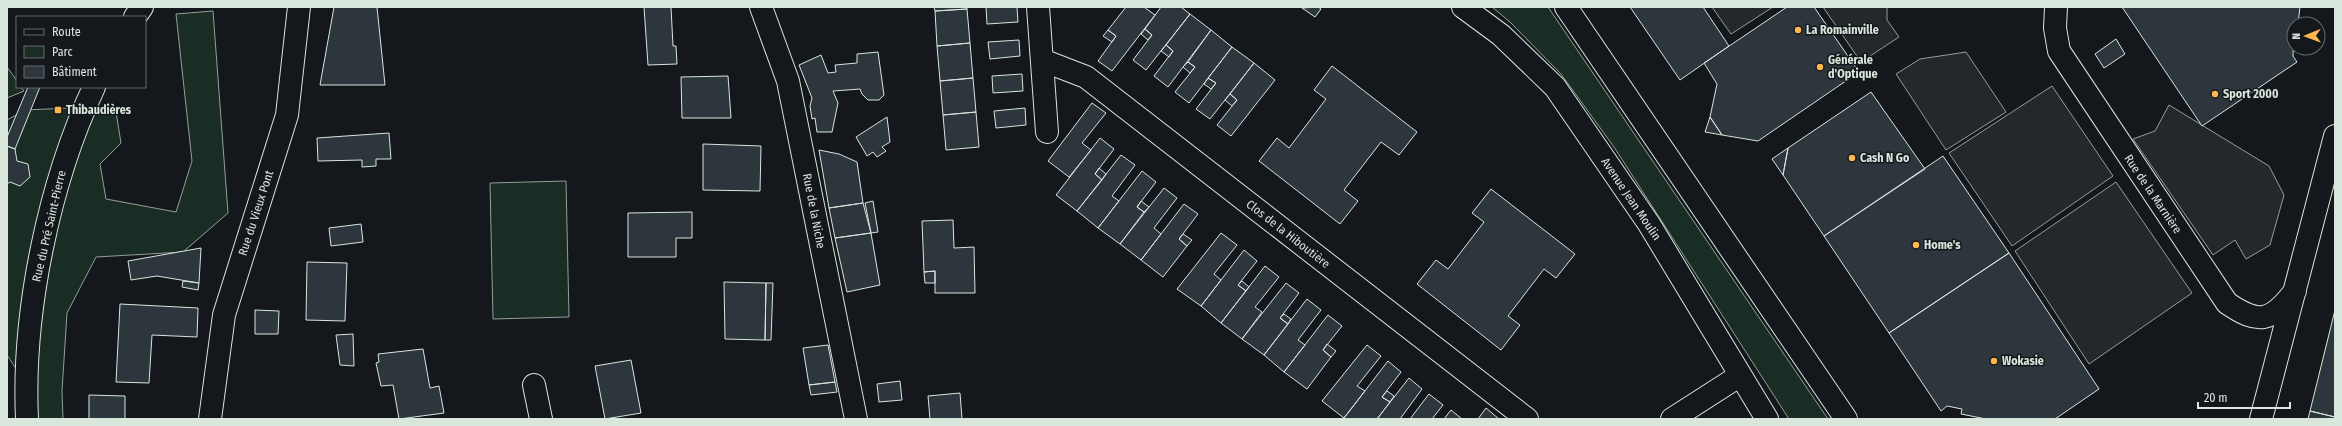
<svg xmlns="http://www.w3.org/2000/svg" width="2342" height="426" font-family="'Fira Sans Condensed',sans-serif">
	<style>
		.green { fill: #1a2d24; stroke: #939e99 }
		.parking { fill: #24282b; stroke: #939e99 }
		.building { fill: #2c363c; stroke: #d8e6dc }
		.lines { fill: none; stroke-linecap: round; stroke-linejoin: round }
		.street-casing { stroke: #d8e6dc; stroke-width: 24 }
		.secondary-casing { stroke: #d8e6dc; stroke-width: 24 }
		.street { stroke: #14181c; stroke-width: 22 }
		.secondary { stroke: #14181c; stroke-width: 22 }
		.poi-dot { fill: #ffb74d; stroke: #14181c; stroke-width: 1.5 }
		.labels { text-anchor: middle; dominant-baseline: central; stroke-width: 3; stroke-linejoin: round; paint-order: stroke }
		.poi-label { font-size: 12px; font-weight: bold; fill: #d8e6dc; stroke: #14181c; text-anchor: start }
		.street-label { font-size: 12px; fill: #d8e6dc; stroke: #14181c }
	</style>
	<rect width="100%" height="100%" fill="#14181c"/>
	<path class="green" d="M 1492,7 L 1548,7 L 1828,419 L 1789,419 L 1614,147 L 1561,74 L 1510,22 Z
		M 213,11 L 228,213 L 183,252 L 96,257 L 67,313 L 62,391 L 63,419 L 35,419 L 35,397 L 7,355 L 7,120 L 25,110 L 115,106 L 121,143 L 100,164 L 106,199 L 176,212 L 192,161 L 176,14 Z
		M 7,67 L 17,81 L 17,87 L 21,87 L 24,91 L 7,98 Z
		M 566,181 L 569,317 L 493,319 L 490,183 Z"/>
	<path class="parking" d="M 1712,7 L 1773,7 L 1731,34 Z
		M 1823,7 L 1887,7 L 1887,20 L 1899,37 L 1861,62 Z
		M 1966,52 L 2006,112 L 1946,150 L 1896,74 L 1920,59 Z
		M 2052,86 L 2113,176 L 2012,246 L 1949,153 Z
		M 2169,105 L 2269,166 L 2284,195 L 2270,245 L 2246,259 L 2235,240 L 2213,255 L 2133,139 L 2155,131 Z
		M 2116,182 L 2192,293 L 2089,364 L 2015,251 Z"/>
	<path class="building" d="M 334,7 L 377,7 L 385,85 L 320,85 Z
		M 644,7 L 671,7 L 673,46 L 676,46 L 677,64 L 648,65 Z
		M 934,7 L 967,7 L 967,9 L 935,11 Z
		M 986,7 L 1017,7 L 1018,22 L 987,24 Z
		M 1126,7 L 1144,7 L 1155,15 L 1112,71 L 1098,61 L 1116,36 L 1108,30 Z
		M 1161,7 L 1181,7 L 1190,14 L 1146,70 L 1133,60 L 1152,35 L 1145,29 Z
		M 1318,7 L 1321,9 L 1315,17 L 1302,8 Z
		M 1630,7 L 1703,7 L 1729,46 L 1680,80 Z
		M 1787,7 L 1814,7 L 1859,72 L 1758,141 L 1722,135 L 1710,117 L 1717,84 L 1704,63 Z
		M 2122,7 L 2300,7 L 2298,24 L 2294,24 L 2293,56 L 2297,62 L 2202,126 Z
		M 967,9 L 970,43 L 937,46 L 935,11 Z
		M 1190,14 L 1211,30 L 1168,87 L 1154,76 L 1173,51 L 1166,45 Z
		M 1145,29 L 1152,35 L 1148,40 L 1141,34 Z
		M 1108,30 L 1116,36 L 1112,42 L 1103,36 Z
		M 1211,30 L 1232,47 L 1189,103 L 1175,92 L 1195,67 L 1188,62 Z
		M 2116,39 L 2125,54 L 2104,68 L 2095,54 Z
		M 1019,40 L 1020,56 L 990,59 L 988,42 Z
		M 970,43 L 973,78 L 940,81 L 937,46 Z
		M 1166,45 L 1173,51 L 1169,57 L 1161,51 Z
		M 1232,47 L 1254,63 L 1210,119 L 1196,109 L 1216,83 L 1208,78 Z
		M 878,52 L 884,95 L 879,100 L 868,100 L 862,94 L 860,89 L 833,91 L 838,103 L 832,132 L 817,132 L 815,118 L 812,119 L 810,106 L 812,98 L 799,65 L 821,55 L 828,73 L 836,72 L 835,65 L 857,63 L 857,54 Z
		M 1188,62 L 1195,67 L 1190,73 L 1183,67 Z
		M 1254,63 L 1275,80 L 1231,136 L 1217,125 L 1237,100 L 1230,94 Z
		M 1332,66 L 1417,132 L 1399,155 L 1381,142 L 1344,190 L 1358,201 L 1340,224 L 1259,161 L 1277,138 L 1289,148 L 1326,99 L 1314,90 Z
		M 1022,74 L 1023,91 L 993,93 L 992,76 Z
		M 728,76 L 731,118 L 682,118 L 681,77 Z
		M 973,78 L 976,112 L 943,115 L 940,81 Z
		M 1208,78 L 1216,83 L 1211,89 L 1204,84 Z
		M 28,87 L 40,87 L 15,149 L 7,146 L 7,137 Z
		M 1871,92 L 1925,169 L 1824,236 L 1783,175 L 1788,148 Z
		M 1230,94 L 1237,100 L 1232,106 L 1225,100 Z
		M 1092,103 L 1106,113 L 1082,143 L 1091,150 L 1069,177 L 1048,161 Z
		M 1025,108 L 1026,125 L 996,128 L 994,111 Z
		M 976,112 L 979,147 L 946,150 L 943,115 Z
		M 887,117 L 890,142 L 882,147 L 886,151 L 877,157 L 873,152 L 867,156 L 856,137 Z
		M 1710,117 L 1722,135 L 1705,132 Z
		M 389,133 L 391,159 L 376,159 L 376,166 L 362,167 L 362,160 L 318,161 L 317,138 Z
		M 1100,138 L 1114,149 L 1095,174 L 1102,180 L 1077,211 L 1056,195 Z
		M 703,144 L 761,146 L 760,191 L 703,190 Z
		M 7,146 L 15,149 L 17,161 L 28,164 L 30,177 L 20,186 L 10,182 L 7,184 Z
		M 1788,148 L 1783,175 L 1772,159 Z
		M 819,150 L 839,154 L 857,162 L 863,203 L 829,208 Z
		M 1121,155 L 1135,165 L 1112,196 L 1119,201 L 1098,228 L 1077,211 Z
		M 1943,156 L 2009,253 L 1889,333 L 1824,236 Z
		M 1099,168 L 1106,174 L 1102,180 L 1095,174 Z
		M 1142,171 L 1156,182 L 1137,207 L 1144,212 L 1120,244 L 1098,228 Z
		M 1164,188 L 1177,198 L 1154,228 L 1161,234 L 1141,260 L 1120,244 Z
		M 1491,189 L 1575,254 L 1556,278 L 1544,269 L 1508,316 L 1520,325 L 1501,350 L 1417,284 L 1436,260 L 1448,269 L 1484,222 L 1472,213 Z
		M 873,201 L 878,232 L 871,233 L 865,203 Z
		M 1141,201 L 1149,207 L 1144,212 L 1137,207 Z
		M 863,203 L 871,233 L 835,238 L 829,208 Z
		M 1184,204 L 1198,214 L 1179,239 L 1187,246 L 1163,277 L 1141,260 Z
		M 692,212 L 692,238 L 676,238 L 676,257 L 628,257 L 628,213 Z
		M 953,220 L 954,248 L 974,247 L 975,293 L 935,293 L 935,271 L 924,272 L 922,221 Z
		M 361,224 L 363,242 L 331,246 L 329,228 Z
		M 871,233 L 880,285 L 847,292 L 835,238 Z
		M 1221,233 L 1237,245 L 1214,274 L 1221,280 L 1201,306 L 1177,289 Z
		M 1183,234 L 1192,240 L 1187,246 L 1179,239 Z
		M 201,248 L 199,283 L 157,276 L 131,280 L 128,261 Z
		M 1244,250 L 1257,261 L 1238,285 L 1246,291 L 1221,323 L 1201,306 Z
		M 2009,253 L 2099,389 L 2055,419 L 1986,419 L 1961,414 L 1962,409 L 1947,406 L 1941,411 L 1889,333 Z
		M 307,262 L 347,263 L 345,321 L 306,320 Z
		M 1265,266 L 1279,277 L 1255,307 L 1262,312 L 1242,339 L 1221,323 Z
		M 935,271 L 935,283 L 925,283 L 924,272 Z
		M 183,281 L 199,283 L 198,290 L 182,287 Z
		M 1242,281 L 1249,287 L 1246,291 L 1238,285 Z
		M 724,282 L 766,283 L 765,340 L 725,339 Z
		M 766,283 L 773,283 L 771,340 L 765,340 Z
		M 1286,283 L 1299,293 L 1280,318 L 1288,324 L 1264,355 L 1242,339 Z
		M 1307,299 L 1321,310 L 1298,340 L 1305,345 L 1284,372 L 1264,355 Z
		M 120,304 L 198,308 L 197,337 L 152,335 L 149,383 L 116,382 Z
		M 255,310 L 279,311 L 278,334 L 255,334 Z
		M 2335,310 L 2335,417 L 2310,411 Z
		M 1284,314 L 1291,319 L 1288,324 L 1280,318 Z
		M 1328,315 L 1342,326 L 1323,350 L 1331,357 L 1307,389 L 1284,372 Z
		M 353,334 L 354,366 L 340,365 L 336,335 Z
		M 1327,344 L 1336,351 L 1331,357 L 1323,350 Z
		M 828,345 L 835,382 L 809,385 L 803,348 Z
		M 1367,345 L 1381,356 L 1357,386 L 1365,391 L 1344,418 L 1322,401 Z
		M 423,349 L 430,388 L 439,386 L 444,413 L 399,419 L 393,385 L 381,386 L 376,363 L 379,362 L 378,354 Z
		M 631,360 L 641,413 L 605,419 L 595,366 Z
		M 1388,361 L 1401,372 L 1382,397 L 1390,402 L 1377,419 L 1346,419 L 1344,418 Z
		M 1409,378 L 1422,389 L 1400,419 L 1377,419 Z
		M 900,381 L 902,400 L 879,402 L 877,384 Z
		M 835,382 L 837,392 L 811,395 L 809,385 Z
		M 1387,391 L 1394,396 L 1390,402 L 1382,397 Z
		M 960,393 L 962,419 L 930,419 L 928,396 Z
		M 1429,394 L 1443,405 L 1432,419 L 1410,419 Z
		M 89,395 L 125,396 L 125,419 L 89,419 Z
		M 1486,408 L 1499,419 L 1478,419 Z
		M 1451,410 L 1462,419 L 1444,419 Z
		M 2310,411 L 2335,417 L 2335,419 L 2308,419 Z"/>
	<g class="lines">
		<defs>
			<path id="street" d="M 761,7 L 788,81 L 856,419
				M 1038,7 L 1047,132
				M 2056,7 L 2055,28 L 2059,51 L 2227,303 C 2259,325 2271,322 2295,291
				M 1042,60 L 1086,77 L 1527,419
				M 534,385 L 541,419
				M 1672,419 L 1739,376
				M 2261,419 L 2335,136"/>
			<path id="secondary" d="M 1463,7 L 1501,35 L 1555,87 L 1649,224 L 1767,419
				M 1566,7 L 1846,419
				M 135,17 L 142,7
				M 27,419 C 22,312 49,183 94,87
				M 210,419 L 224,315 L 287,115 L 299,7"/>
		</defs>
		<use href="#street" class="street-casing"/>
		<use href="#secondary" class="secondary-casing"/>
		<use href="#street" class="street"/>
		<use href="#secondary" class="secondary"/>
	</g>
	<g class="poi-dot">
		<circle cx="1798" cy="30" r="4"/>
		<circle cx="1820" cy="67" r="4"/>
		<circle cx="2215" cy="94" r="4"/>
		<rect x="54" y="106" width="8" height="8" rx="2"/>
		<circle cx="1852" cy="158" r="4"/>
		<circle cx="1916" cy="245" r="4"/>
		<circle cx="1994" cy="361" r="4"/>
	</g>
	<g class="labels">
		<g class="poi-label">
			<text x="1806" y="30">La Romainville</text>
			<text x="1828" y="60">Générale<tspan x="1828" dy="14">d'Optique</tspan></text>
			<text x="2223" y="94">Sport 2000</text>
			<text x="66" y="110">Thibaudières</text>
			<text x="1860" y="158">Cash N Go</text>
			<text x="1924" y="245">Home's</text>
			<text x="2002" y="361">Wokasie</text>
		</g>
		<g class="street-label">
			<text transform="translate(2153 194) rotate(56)">Rue de la Marnière</text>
			<text transform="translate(1631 199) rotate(56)">Avenue Jean Moulin</text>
			<text transform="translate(814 211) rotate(79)">Rue de la Niche</text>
			<text transform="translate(256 213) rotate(-72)">Rue du Vieux Pont</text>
			<text transform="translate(49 226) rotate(-77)">Rue du Pré Saint-Pierre</text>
			<text transform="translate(1288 234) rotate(38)">Clos de la Hiboutière</text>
		</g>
	</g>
	<rect width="2342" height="426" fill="none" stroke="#d8e6dc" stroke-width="16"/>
	<rect x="16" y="16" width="130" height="72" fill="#14181c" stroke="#626a69"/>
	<rect x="24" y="29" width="20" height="6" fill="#14181c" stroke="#626a69"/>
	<text x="52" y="36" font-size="12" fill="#d8e6dc">Route</text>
	<rect x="24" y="46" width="20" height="12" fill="#1a2d24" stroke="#626a69"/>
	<text x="52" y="56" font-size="12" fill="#d8e6dc">Parc</text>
	<rect x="24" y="66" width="20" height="12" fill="#2c363c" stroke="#626a69"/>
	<text x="52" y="76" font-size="12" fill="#d8e6dc">Bâtiment</text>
	<g transform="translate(2306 36) rotate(269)"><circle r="19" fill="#14181c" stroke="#626a69"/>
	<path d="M0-3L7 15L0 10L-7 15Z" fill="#ffb74d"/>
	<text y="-6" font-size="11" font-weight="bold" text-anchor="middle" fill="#d8e6dc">N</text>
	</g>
	<path d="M2198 402v6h92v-6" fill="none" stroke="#d8e6dc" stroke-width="2"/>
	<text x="2204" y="402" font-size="12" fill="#d8e6dc" stroke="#14181c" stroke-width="3" paint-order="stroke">20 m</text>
</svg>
